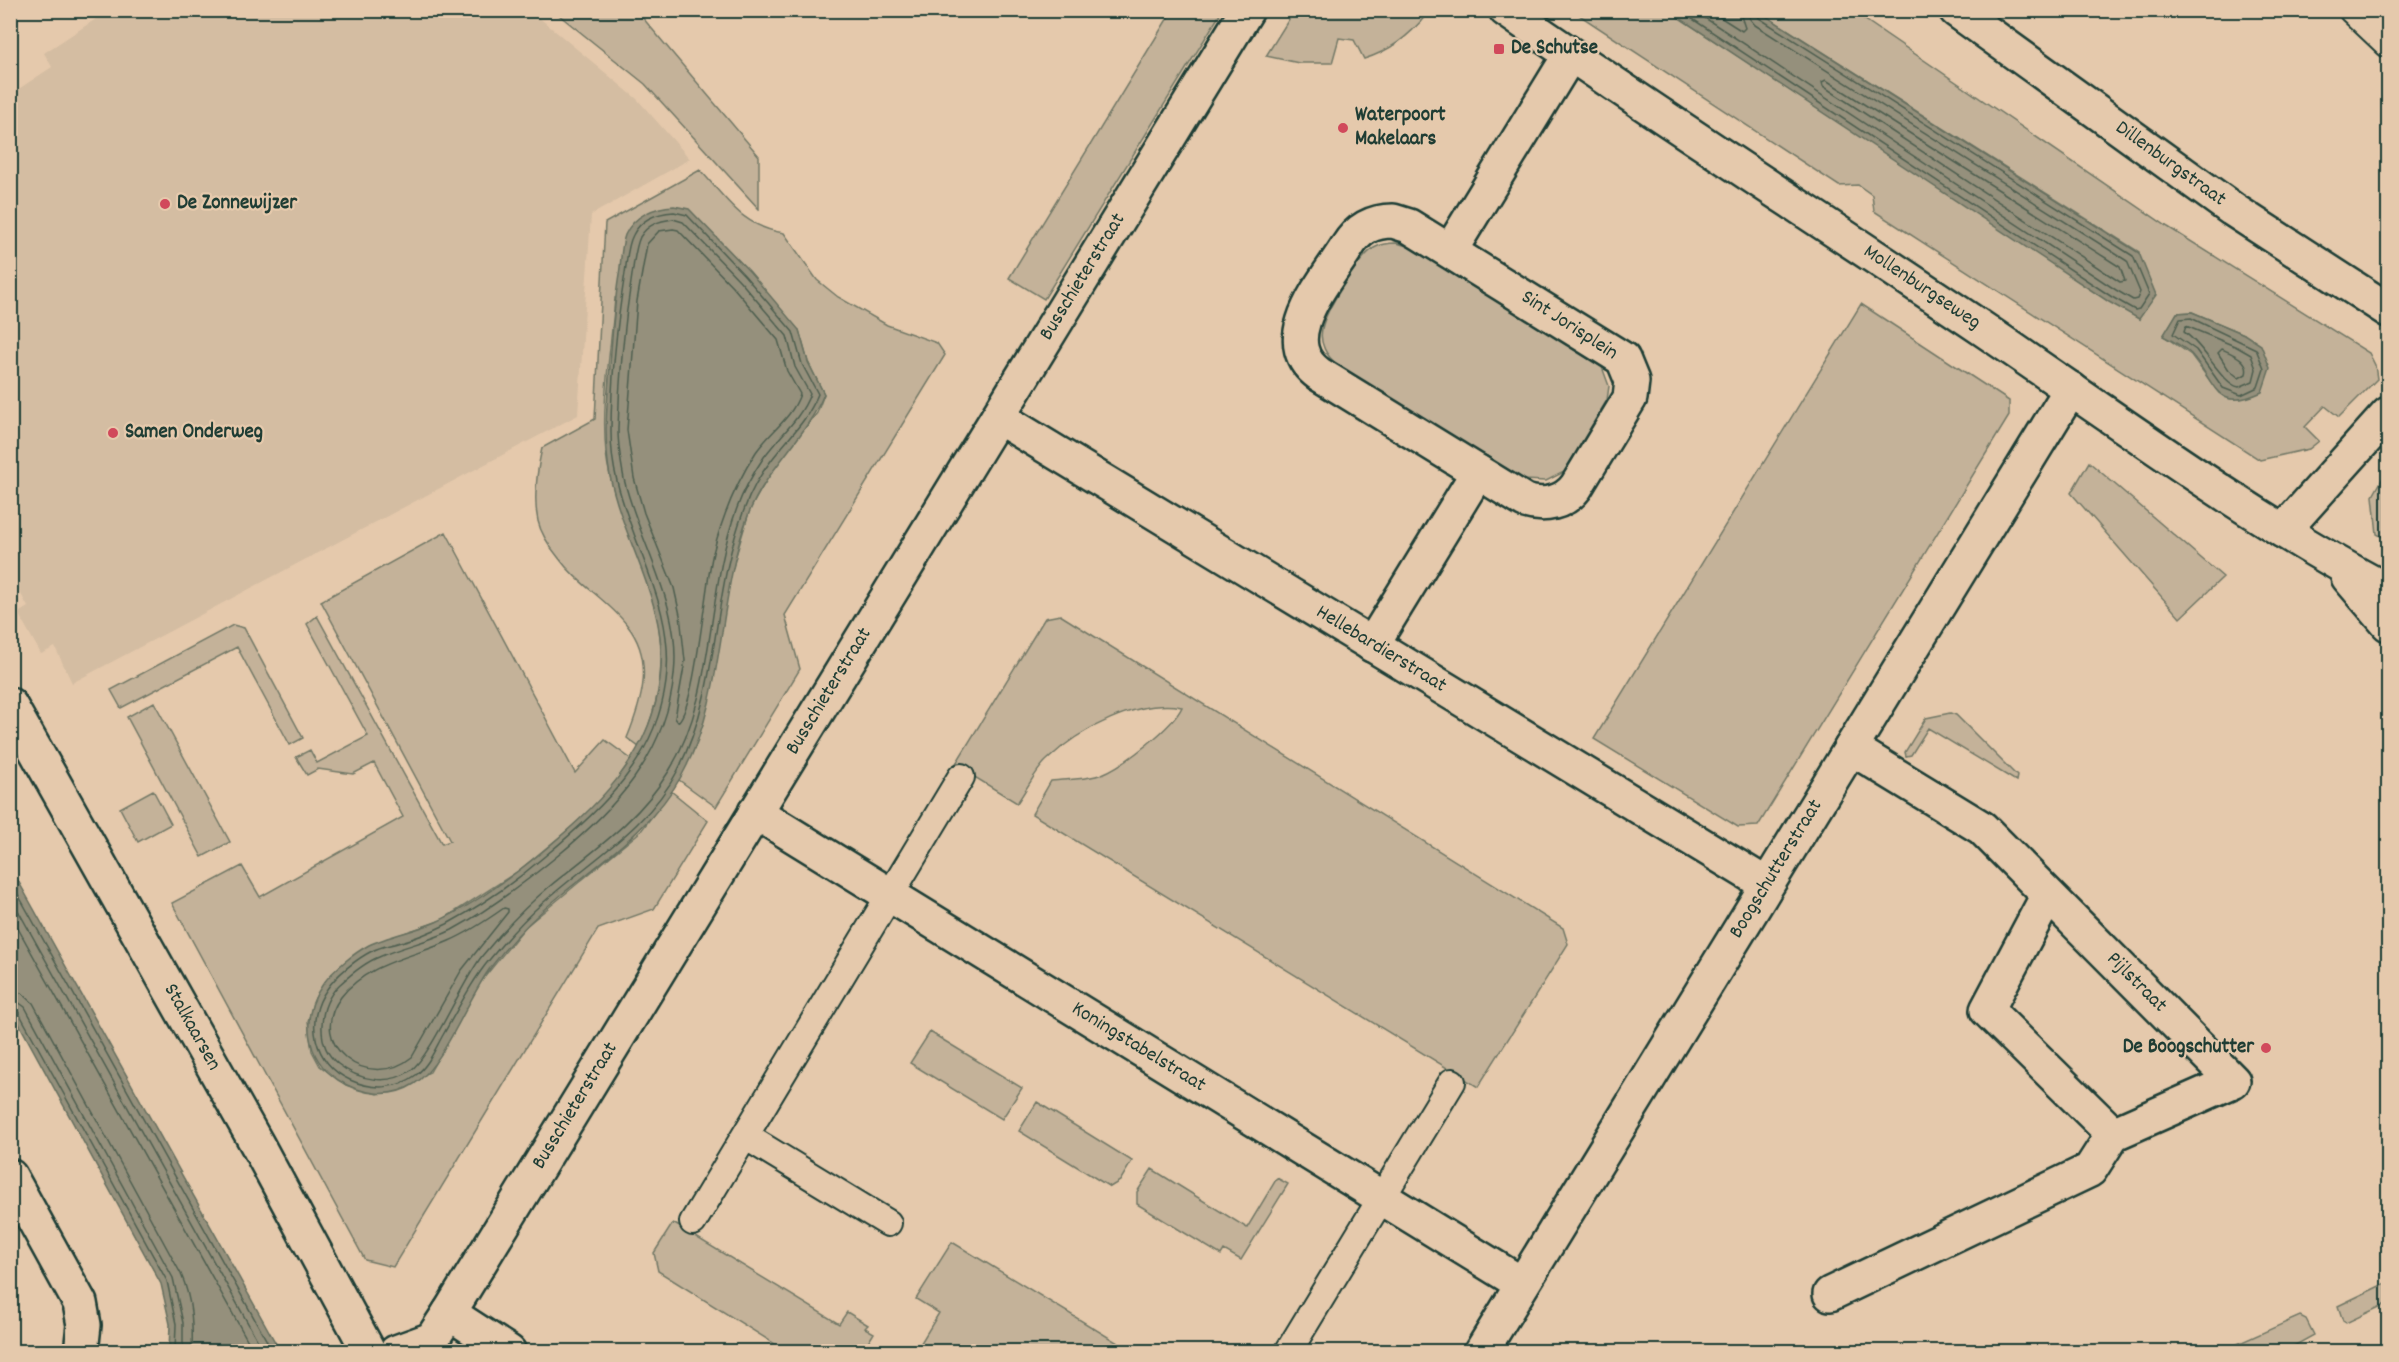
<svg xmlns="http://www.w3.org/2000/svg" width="2399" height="1362" font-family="Dekko,sans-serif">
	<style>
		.built { fill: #d4bda2 }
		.green { fill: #c4b299; stroke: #727866; stroke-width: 1.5; fill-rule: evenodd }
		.water { fill: #95907b; stroke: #666f5f; stroke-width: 1.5 }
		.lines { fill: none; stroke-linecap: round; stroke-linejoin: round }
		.shore { stroke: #4e5e50; stroke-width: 1.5 }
		.service-casing { stroke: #1f3d34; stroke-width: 30 }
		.minor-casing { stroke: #1f3d34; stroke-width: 38 }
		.tertiary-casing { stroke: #1f3d34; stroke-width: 38 }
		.service { stroke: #e5c9ac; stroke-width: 26 }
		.minor { stroke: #e5c9ac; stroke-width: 33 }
		.tertiary { stroke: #e5c9ac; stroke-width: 33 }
		.poi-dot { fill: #d1495b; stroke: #e5c9ac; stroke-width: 2 }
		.labels { text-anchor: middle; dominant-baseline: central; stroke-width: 4.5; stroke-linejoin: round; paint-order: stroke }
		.poi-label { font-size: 21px; font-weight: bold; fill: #1f3d34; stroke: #e5c9ac; text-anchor: start }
		.street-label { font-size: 21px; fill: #1f3d34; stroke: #e5c9ac }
	</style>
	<rect width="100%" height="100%" fill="#e5c9ac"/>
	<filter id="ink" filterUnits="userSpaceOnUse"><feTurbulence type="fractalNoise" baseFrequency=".0167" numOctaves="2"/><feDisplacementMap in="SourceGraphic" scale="12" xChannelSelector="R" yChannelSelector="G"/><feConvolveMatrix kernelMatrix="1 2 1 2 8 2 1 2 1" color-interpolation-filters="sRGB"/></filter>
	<g filter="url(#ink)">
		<path class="built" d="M 108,11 L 531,11 L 637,99 L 690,159 L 591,215 L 578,415 L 72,683 L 55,647 L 41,654 L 18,613 L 28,607 L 11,576 L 11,94 L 52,67 L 44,53 Z"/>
		<path class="green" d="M 1418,10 L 1426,15 C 1409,37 1390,51 1364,59 L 1354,40 L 1339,38 L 1332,63 L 1299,63 L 1266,56 L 1294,11 Z
			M 554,11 L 637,11 L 759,156 L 759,209 L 645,84 Z
			M 1172,11 L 1222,11 L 1044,299 L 1009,278 Z
			M 1573,11 L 1669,11 L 2139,319 L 2139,252 L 1758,11 L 1852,11 L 2168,227 L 2369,353 L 2375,365 L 2377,379 L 2339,417 L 2325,406 L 2305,427 L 2319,441 L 2309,449 L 2260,460 L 1874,211 L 1872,195 L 1858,185 L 1839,186 ZM 2192,312 L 2244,334 L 2219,393 L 2191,355 L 2164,336 L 2177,313 Z
			M 700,170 C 727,199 742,227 784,233 L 817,280 L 838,297 L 887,325 L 937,343 L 945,355 L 785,615 L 800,669 L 716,807 L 679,780 L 735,559 L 750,509 L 775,465 L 817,413 L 824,394 L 808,362 L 799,330 L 615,298 C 611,348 601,403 606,453 C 612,504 638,547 652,596 C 667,647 663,699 639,747 L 627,738 C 642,701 655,660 627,625 C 607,599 577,584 558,557 C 550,547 541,534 538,521 C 533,498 537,471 542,448 L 595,419 L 605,223 Z
			M 1397,243 L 1410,247 L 1602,367 L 1609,386 L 1607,400 L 1564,472 L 1546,481 L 1524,480 L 1338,365 C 1326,356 1319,343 1322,329 C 1325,311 1359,257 1374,248 C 1381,244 1389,243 1397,243 Z
			M 1861,304 L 2009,401 L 2009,416 L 1758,826 L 1738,827 L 1594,739 Z
			M 2089,462 L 2223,577 L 2180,618 L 2071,493 Z
			M 2388,469 L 2388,540 L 2377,534 L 2373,496 Z
			M 446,532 L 575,773 L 605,740 L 631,759 L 612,787 L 585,816 L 517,872 L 442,920 L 370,945 L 330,976 L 315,998 L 308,1021 L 312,1051 L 320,1066 L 346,1085 L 377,1094 L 430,1072 L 479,984 L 525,927 L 641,831 L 671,791 L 708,821 L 654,909 L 598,929 L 393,1267 L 365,1260 L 172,903 L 242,866 L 260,897 L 403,817 L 374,763 L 353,774 L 318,769 L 307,775 L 296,757 L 310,750 L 317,763 L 368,736 L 307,624 L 317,616 L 442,844 L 450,841 L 321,601 Z
			M 1060,615 L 1563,928 L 1568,944 L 1478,1087 L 1032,814 L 1051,781 C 1067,779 1087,780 1102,774 C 1123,766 1173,727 1182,707 C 1138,699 1079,729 1047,760 C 1035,771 1027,789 1017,803 L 955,765 L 1045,618 Z
			M 233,625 L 244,628 L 303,738 L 290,745 L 237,647 L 121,708 L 111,690 Z
			M 154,702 L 230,842 L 202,857 L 127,717 Z
			M 1950,713 L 1956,715 L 2017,776 L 2016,781 L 1928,728 L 1911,755 L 1906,756 L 1905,752 L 1926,718 Z
			M 153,790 L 171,824 L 138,842 L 120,808 Z
			M 930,1032 L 1022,1088 L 1002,1119 L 910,1063 Z
			M 1037,1102 L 1132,1161 L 1120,1181 L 1110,1187 L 1019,1131 Z
			M 1152,1169 L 1247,1228 L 1277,1178 L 1288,1184 L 1241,1260 L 1224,1250 L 1221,1255 L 1137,1204 L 1137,1192 Z
			M 673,1223 L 839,1324 L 847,1312 L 868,1325 L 865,1328 L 874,1333 L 863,1351 L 786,1351 L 658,1271 L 654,1253 Z
			M 952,1242 L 1131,1351 L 916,1351 L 939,1313 L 916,1299 Z
			M 2388,1282 L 2388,1303 L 2346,1323 L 2343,1321 L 2338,1306 Z
			M 2300,1316 L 2306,1319 L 2314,1335 L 2285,1351 L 2222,1351 Z"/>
		<path class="water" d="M 1669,11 L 1758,11 L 2139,253 L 2156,295 L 2139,319 L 2109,302 Z
			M 674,206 L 689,209 L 750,272 L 799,330 L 808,362 L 824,394 C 806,438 767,468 749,513 C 716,598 727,693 682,775 C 654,826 605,859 561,895 C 535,916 511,940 491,967 C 468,997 444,1066 414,1084 C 391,1099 361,1095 338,1080 C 305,1058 300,1016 323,984 C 333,970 354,953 369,945 C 388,936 415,931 436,922 C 472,906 506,881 537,856 C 595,808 651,758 660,679 C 670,606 624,545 610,476 C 603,439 607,403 610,365 C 612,335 614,305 619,275 C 621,263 621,246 625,235 C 634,215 655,207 674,206 Z
			M 2192,312 L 2244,334 L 2261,345 L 2270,368 L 2262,392 C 2214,414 2217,383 2191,354 C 2183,346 2173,341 2163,336 L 2177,313 Z
			M 11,868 L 280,1351 L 169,1351 L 170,1324 L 161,1284 L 11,1009 Z"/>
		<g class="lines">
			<path class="shore" d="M 1679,10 L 2112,297 L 2135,310 L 2139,309 L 2149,294 L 2133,256 L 1759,18 L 1756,10
				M 1693,10 L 2116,290 L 2133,300 L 2137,299 L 2140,292 L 2127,261 L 1755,25 L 1750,19 L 1748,10
				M 1709,10 L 1742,31 L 1745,28 L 1739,10
				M 1826,80 L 2120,267 L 2125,281 L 2120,282 L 1823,86 L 1822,82 Z
				M 674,212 L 687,215 L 745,276 L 793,332 L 802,364 L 818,394 C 808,420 789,437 773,458 C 761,473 750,493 744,510 C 711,595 721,685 678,770 C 649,827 591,860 545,901 C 525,918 507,938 490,959 C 471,982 458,1009 443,1035 C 435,1049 429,1065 416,1075 C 396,1090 372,1090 350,1080 C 314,1064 304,1021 327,989 C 336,975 358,958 372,951 C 381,946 392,945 401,942 C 417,938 433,931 447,924 C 482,905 515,882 545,856 C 602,809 656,759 666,682 C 676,609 633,549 617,481 C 613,465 611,448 611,432 C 611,381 617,323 625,273 C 627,261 627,246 633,235 C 641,219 657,213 674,212 Z
				M 673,219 L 683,222 L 740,281 L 787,336 L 795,367 L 810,394 C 800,420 780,435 764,457 C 754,472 743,491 737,508 C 705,593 717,692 669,771 C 639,820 593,851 550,886 C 525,907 503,930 482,956 C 461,983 432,1055 410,1071 C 388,1086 358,1080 338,1064 C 314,1044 319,1005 339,985 C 350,975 366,962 379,957 C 403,946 428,942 452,930 C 489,910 523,884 556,857 C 615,809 666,755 674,675 C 682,604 640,546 624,479 C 621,463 618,446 618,430 C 619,379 624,325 632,275 C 634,263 635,248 640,237 C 648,224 659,221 673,219 Z
				M 673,229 L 678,230 L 733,287 L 778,340 L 787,371 L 800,394 C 792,418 770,432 756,452 C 736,483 722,518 713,553 C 705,583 696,706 678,722 L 675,718 L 685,661 L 680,615 L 674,588 L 644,513 L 634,478 L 627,430 L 637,301 L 647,244 L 659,231 Z
				M 2191,318 L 2256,349 L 2264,369 L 2258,387 L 2241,395 L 2223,388 L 2196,350 L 2173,334 L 2180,319 Z
				M 2186,326 L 2237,347 L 2251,355 L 2256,369 L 2253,381 L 2239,387 C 2222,384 2204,345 2184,332 Z
				M 2222,349 C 2233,354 2250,360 2246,374 L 2239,378 L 2229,370 L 2218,353 Z
				M 10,880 L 273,1352
				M 10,896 L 264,1352
				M 504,908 L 508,909 L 508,912 L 461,971 L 412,1057 C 368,1093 305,1045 341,997 C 367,963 413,957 449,941 C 468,933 487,920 504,908 Z
				M 10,914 L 254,1352
				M 10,991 L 22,993 L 33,1003 L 181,1274 C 192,1299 193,1325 192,1352
				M 10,1000 L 18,1002 L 25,1007 L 173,1278 L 183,1323 L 183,1352
				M 10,1008 L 18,1011 L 167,1281 L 176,1324 L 175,1352"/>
			<defs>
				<path id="service" d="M 2352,10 L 2388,44
					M 2372,29 L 2388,11
					M 745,1136 L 888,1223
					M 693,1222 L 961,777
					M 1288,1352 L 1452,1082"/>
				<g id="minor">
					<path id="s1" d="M 1956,10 L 2232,209 L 2388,310"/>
					<path d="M 1393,221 L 1409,226 L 1623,359 L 1632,381 L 1630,398 L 1576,487 C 1564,503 1544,507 1525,501 L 1319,374 C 1272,340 1326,281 1347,247 C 1358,229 1372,221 1393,221 Z"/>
					<path d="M 1450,251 L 1570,55"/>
					<path id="s2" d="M 998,417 L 1766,884"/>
					<path d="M 2283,531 L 2388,414"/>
					<path d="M 1372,645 L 1478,472"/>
					<path id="s3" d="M 10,705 L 258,1146 L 369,1352"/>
					<path id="s4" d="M 755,812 L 1522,1284"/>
					<path d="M 2048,895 L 1987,1010 L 2113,1134"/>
					<path d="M 10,1176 L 80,1303 L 84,1325 L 81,1352"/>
					<path d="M 1830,1294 L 2090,1170 L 2113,1134 L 2233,1081 L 1982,828 L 1851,748"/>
					<path d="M 449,1313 L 509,1352"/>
					<path id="s5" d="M 396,1352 L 432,1339 L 449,1313 L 1247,10"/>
					<path id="s6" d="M 1481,1352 L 2071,389"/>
				</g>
				<g id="tertiary">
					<path id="s7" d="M 1506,10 C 1663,119 1824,222 1983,329 C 2116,419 2246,516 2388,591"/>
					<path d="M 2348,577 L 2388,624"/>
				</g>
			</defs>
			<use href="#service" class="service-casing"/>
			<use href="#minor" class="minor-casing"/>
			<use href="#tertiary" class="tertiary-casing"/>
			<use href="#service" class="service"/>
			<use href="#minor" class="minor"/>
			<use href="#tertiary" class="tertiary"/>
		</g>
	</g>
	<g class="poi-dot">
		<rect x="1493" y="43" width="12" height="12" rx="3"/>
		<circle cx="1343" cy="128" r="6"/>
		<circle cx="165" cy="204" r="6"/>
		<circle cx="113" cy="433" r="6"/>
		<circle cx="2266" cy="1048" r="6"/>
	</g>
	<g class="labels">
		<g class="poi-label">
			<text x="1511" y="49">De Schutse</text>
			<text x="1355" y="116">Waterpoort<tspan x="1355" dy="24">Makelaars</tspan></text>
			<text x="177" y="204">De Zonnewijzer</text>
			<text x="125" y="433">Samen Onderweg</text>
			<text x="2254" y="1048" text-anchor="end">De Boogschutter</text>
		</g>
		<g class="street-label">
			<text stroke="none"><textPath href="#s1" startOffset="264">Dillenburgstraat</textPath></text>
			<text stroke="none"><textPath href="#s5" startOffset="1284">Busschieterstraat</textPath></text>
			<text stroke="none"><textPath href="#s7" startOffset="500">Mollenburgseweg</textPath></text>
			<text transform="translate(1569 326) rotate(33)">Sint Jorisplein</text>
			<text stroke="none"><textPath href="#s2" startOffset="448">Hellebardierstraat</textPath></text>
			<text stroke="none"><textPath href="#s5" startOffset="798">Busschieterstraat</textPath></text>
			<text stroke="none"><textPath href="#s6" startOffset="566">Boogschutterstraat</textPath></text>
			<text transform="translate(2136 983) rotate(45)">Pijlstraat</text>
			<text stroke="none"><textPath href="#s3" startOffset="370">Stalkaarsen</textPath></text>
			<text stroke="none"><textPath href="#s4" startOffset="450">Koningstabelstraat</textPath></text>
			<text stroke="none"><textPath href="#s5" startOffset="312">Busschieterstraat</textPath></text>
		</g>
	</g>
	<rect width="2399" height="1362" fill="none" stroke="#e5c9ac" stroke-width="36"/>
	<rect x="18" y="18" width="2363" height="1326" fill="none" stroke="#1f3d34" stroke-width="2" filter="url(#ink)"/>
</svg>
